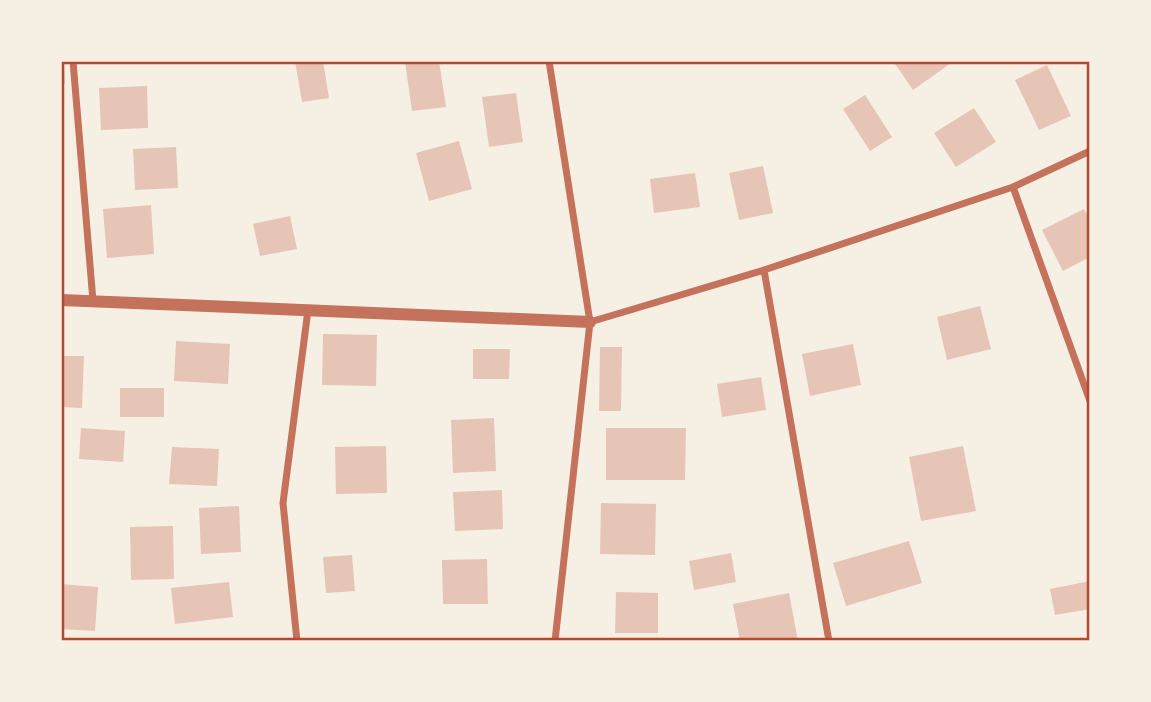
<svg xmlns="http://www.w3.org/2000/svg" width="1151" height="702" font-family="'Golos Text',sans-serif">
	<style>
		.building { fill: #e6c5b7 }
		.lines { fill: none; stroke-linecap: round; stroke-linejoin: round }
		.minor { stroke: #c5725c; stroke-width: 7 }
		.tertiary { stroke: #c5725c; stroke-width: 12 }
		.neatline { fill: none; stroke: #b5482f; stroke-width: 2.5 }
	</style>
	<rect width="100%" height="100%" fill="#f6efe4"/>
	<path class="building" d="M 61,61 L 64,61 L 65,84 L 61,84 Z
		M 295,61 L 323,61 L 329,98 L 302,102 Z
		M 439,61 L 446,107 L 412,111 L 405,62 Z
		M 893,61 L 954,61 L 913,90 Z
		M 1047,65 L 1071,116 L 1039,130 L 1015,80 Z
		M 147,86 L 148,128 L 101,130 L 99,88 Z
		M 516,93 L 523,142 L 489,147 L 482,97 Z
		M 865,95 L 892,137 L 870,151 L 843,109 Z
		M 974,108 L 996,142 L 956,167 L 934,133 Z
		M 459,141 L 472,189 L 429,201 L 416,153 Z
		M 176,147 L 178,188 L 135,190 L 133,149 Z
		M 763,166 L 773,213 L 739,220 L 729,173 Z
		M 695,173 L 700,207 L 654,213 L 650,179 Z
		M 151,205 L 154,254 L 107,258 L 103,209 Z
		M 1084,209 L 1090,220 L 1090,257 L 1063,271 L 1042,230 Z
		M 290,216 L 297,249 L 260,256 L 253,224 Z
		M 980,306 L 991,349 L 947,360 L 937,317 Z
		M 323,334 L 377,335 L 376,386 L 322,385 Z
		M 176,341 L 230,344 L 228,384 L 174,381 Z
		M 853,344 L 861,385 L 810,396 L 802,354 Z
		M 600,347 L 622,347 L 621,411 L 599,411 Z
		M 473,349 L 510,349 L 509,379 L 473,379 Z
		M 61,356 L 84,356 L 82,408 L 61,407 Z
		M 761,377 L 766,410 L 722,417 L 717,384 Z
		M 120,388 L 164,388 L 164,417 L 120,417 Z
		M 494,418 L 496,471 L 453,473 L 451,420 Z
		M 81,428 L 125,431 L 123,462 L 79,459 Z
		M 606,428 L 686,428 L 685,480 L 606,480 Z
		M 386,446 L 387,493 L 336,494 L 335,447 Z
		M 963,446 L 976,511 L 921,521 L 909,457 Z
		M 172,447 L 219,449 L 217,486 L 169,484 Z
		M 502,490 L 503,529 L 455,531 L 453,492 Z
		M 601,503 L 656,504 L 655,555 L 600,554 Z
		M 239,506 L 241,552 L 201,554 L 199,508 Z
		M 173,526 L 174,579 L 131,580 L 130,527 Z
		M 909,541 L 922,583 L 846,606 L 833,563 Z
		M 731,553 L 736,582 L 694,590 L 689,561 Z
		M 352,555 L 355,591 L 326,593 L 323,557 Z
		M 487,559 L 488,604 L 443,604 L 442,560 Z
		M 1090,581 L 1090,609 L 1055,615 L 1050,589 Z
		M 229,582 L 233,617 L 175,624 L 171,588 Z
		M 61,584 L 98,587 L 95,631 L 61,629 Z
		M 616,592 L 658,593 L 658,633 L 615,633 Z
		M 789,593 L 798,641 L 740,641 L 733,604 Z"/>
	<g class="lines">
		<path class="minor" d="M 73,61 L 93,301
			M 549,61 L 590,322 L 555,641
			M 1013,187 L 1090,151
			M 764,270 L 829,641
			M 590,322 L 764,270 L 1013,187 L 1090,401
			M 297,641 L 283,503 L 308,310"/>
		<path class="tertiary" d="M 61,300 L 590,322"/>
	</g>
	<rect width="1151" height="702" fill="none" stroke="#f6efe4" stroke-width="126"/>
	<rect x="63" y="63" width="1025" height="576" class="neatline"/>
</svg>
